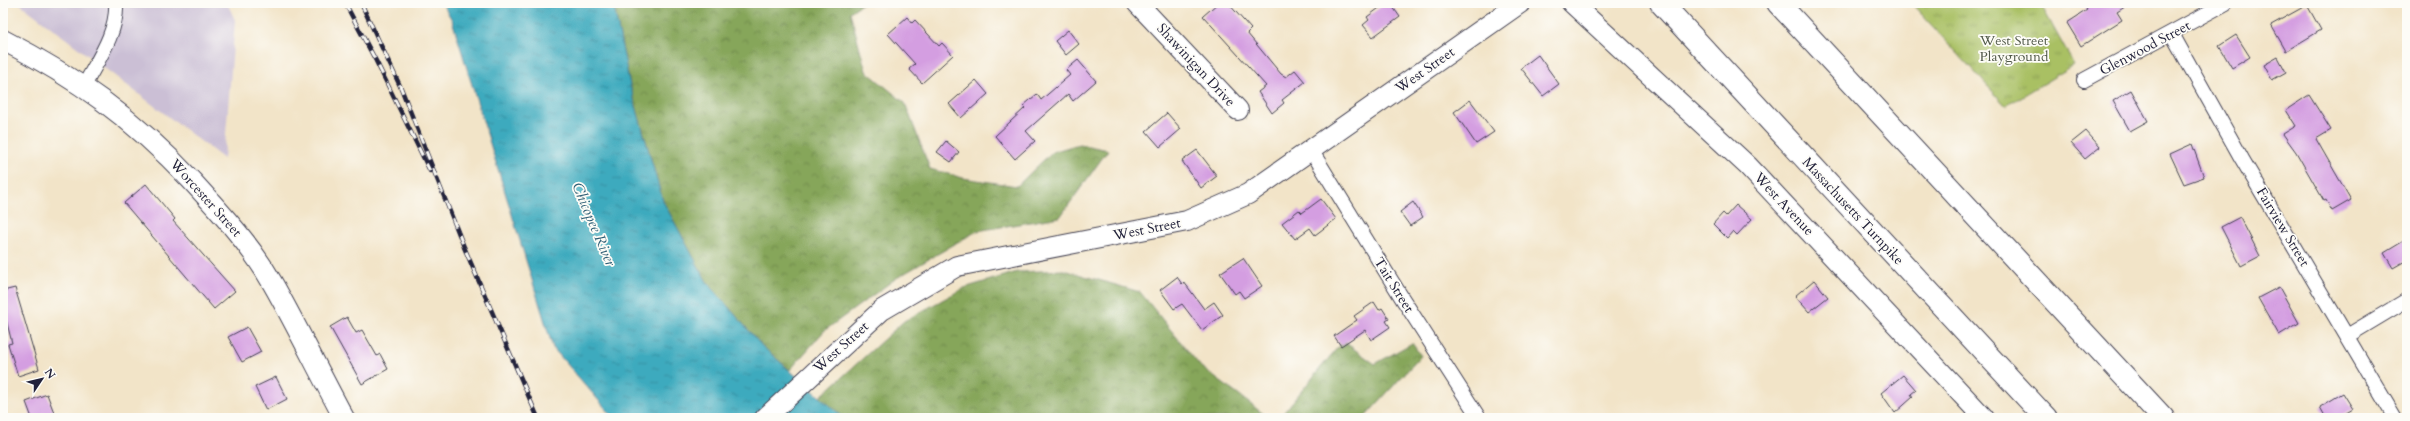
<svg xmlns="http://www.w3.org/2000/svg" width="2410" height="421" font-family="Cardo,serif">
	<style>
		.industrial { fill: #cbbfd5 }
		.forest { fill: url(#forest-crowns); stroke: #54644a }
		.park { fill: url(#park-tufts); stroke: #667150 }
		.water { fill: url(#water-ripples); stroke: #30667c }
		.building { fill: #d49ee1 }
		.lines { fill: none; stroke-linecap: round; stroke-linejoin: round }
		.minor-casing { stroke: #413f50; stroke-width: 16 }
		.secondary-casing { stroke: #413f50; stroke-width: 22 }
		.motorway-casing { stroke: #413f50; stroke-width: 24 }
		.minor { stroke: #fff; stroke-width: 14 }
		.secondary { stroke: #fff; stroke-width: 20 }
		.motorway { stroke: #fff; stroke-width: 22 }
		.rail-casing { stroke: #22223b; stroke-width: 4.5 }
		.rail { stroke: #fdfcf7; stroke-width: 3; stroke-dasharray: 9; stroke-linecap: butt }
		.labels { text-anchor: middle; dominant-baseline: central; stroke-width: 3.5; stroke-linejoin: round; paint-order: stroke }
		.park-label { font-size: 14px; fill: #515949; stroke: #fdfcf7 }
		.street-label { font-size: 14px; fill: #22223b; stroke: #fdfcf7 }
		.water-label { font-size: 15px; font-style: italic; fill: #2f5f76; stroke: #fdfcf7 }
	</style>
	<defs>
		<pattern id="forest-crowns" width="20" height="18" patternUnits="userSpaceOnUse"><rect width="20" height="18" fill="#86a65a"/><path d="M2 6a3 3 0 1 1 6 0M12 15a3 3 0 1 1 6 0" fill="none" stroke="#6d874c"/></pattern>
		<pattern id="park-tufts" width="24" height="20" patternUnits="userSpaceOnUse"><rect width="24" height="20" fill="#a9c064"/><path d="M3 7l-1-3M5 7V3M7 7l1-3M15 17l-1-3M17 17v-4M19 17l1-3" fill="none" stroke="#899c54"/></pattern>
		<pattern id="water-ripples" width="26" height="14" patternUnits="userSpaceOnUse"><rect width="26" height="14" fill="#3eaabe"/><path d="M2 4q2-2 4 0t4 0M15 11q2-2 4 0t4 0" fill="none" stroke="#348a9c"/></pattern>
	</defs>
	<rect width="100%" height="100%" fill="#fdfcf7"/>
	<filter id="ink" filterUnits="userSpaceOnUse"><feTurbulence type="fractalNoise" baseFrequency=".025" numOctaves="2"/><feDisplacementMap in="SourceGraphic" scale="8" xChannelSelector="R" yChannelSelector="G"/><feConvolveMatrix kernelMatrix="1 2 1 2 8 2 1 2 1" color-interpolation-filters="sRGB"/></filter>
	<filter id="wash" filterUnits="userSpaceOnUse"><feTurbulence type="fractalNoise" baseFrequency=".012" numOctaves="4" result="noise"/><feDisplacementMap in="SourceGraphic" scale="16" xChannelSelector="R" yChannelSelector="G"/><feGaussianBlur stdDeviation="0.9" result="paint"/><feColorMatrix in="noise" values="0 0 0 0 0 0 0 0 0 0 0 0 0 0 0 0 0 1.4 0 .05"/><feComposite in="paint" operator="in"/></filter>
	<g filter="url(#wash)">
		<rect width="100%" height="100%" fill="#f2e4c8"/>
		<path class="industrial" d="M 19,3 L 227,3 L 235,20 L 224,159 Z"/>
		<path class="forest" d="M 613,3 L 863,3 L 850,12 L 866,71 L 905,103 L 930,169 L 963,178 L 1017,186 L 1052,152 L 1079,144 L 1108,150 L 1060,217 L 977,231 L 895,279 L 824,331 L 790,370 L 762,346 L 707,282 L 663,201 L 630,85 Z
			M 1064,270 L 1140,292 L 1201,367 L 1269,418 L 844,418 L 820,397 L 904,321 L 964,288 L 1017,272 Z
			M 1343,341 L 1375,364 L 1412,343 L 1421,356 L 1364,418 L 1279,418 Z"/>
		<path class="park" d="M 1911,3 L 2040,3 L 2074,65 L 2006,106 Z"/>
		<path class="water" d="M 442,3 L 613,3 L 630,85 L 663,201 L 707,282 L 762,346 L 844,418 L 614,418 L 553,348 L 452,20 Z"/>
		<g id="blocks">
			<path class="building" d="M 1218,3 L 1228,3 L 1251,29 L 1247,33 L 1281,74 L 1286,77 L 1295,70 L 1305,82 L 1282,100 L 1284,103 L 1272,113 L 1258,92 L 1266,86 L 1203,16 Z
				M 1386,3 L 1390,3 L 1400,17 L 1373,37 L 1363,25 L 1369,20 L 1367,17 Z
				M 2083,3 L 2131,3 L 2117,12 L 2122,20 L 2081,46 L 2067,23 L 2087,10 Z
				M 2307,5 L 2321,30 L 2286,51 L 2271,25 Z
				M 907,17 L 912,23 L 915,20 L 939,46 L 942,43 L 953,55 L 922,83 L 909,69 L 915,64 L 888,34 Z
				M 1068,30 L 1079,44 L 1066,55 L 1055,41 Z
				M 2236,35 L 2250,57 L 2232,68 L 2219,46 Z
				M 1538,55 L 1559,84 L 1543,96 L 1521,68 Z
				M 2278,57 L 2286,72 L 2272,80 L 2264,65 Z
				M 1078,60 L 1096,81 L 1073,101 L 1068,94 L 1026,131 L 1035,141 L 1015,159 L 995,136 L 1025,108 L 1023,106 L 1037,94 L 1041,100 L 1070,75 L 1066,70 Z
				M 976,80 L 988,94 L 961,118 L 949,104 Z
				M 2131,90 L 2148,121 L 2130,131 L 2113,101 Z
				M 2309,95 L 2331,130 L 2316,139 L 2351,200 L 2332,211 L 2326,200 L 2324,201 L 2296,152 L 2283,134 L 2296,126 L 2286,110 Z
				M 1470,100 L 1494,132 L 1476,144 L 1454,112 Z
				M 1167,113 L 1181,129 L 1160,147 L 1146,131 Z
				M 2086,131 L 2100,147 L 2085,159 L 2071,143 Z
				M 946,141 L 959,152 L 951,162 L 937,152 Z
				M 2192,144 L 2204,177 L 2184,184 L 2170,154 Z
				M 1197,150 L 1217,176 L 1201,188 L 1182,161 Z
				M 146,184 L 175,219 L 173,221 L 235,291 L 214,309 L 124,203 Z
				M 1321,199 L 1336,219 L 1315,235 L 1310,228 L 1295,239 L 1282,223 L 1299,210 L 1302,213 Z
				M 1413,202 L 1423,217 L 1410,226 L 1400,212 Z
				M 1736,205 L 1752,219 L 1737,235 L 1733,231 L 1727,238 L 1713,224 L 1723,213 L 1726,216 Z
				M 2240,217 L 2260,256 L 2241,266 L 2221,227 Z
				M 2407,239 L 2407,260 L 2393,268 L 2384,253 Z
				M 1243,258 L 1262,286 L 1244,298 L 1239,291 L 1235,294 L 1220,273 Z
				M 1177,277 L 1182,284 L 1184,282 L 1204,309 L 1214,302 L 1223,315 L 1202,330 L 1182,304 L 1174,309 L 1160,290 Z
				M 1814,280 L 1828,297 L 1809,312 L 1795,296 Z
				M 2279,287 L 2299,323 L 2279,335 L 2258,298 Z
				M 15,288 L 39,369 L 18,376 L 8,344 L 12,343 L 6,319 L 3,320 L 3,291 Z
				M 1374,302 L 1379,310 L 1382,308 L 1389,319 L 1386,321 L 1390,327 L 1371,340 L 1365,330 L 1341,346 L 1334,336 L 1357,320 L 1354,316 Z
				M 347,317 L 356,333 L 362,330 L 377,356 L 380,354 L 388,369 L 362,384 L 330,327 Z
				M 247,327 L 261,352 L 242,362 L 228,337 Z
				M 1903,375 L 1916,390 L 1911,394 L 1913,397 L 1895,413 L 1881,393 Z
				M 276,377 L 287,399 L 266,410 L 255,387 Z
				M 2343,393 L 2353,409 L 2338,418 L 2326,418 L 2320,407 Z
				M 47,394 L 56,418 L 32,418 L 26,402 Z"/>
		</g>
	</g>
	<g filter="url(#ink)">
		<use href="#blocks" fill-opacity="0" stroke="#413f50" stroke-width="1"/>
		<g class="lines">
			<defs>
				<path id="minor" d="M 2172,34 L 2242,159 L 2395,418
					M 2084,80 L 2226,3
					M 84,86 C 97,61 118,32 116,3
					M 1311,150 L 1402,298 L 1479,418
					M 2347,336 L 2407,300"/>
				<path id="secondary" d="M 1137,3 L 1238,110
					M 1572,3 L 1748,166 L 1984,418
					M 3,40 C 77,78 134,119 191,180 C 221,213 251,245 273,284 C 298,328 320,374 344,418
					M 765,418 L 882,310 L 957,266 L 1187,221 L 1248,194 L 1520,3"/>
				<path id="motorway" d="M 1661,3 L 2046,418
					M 1778,3 L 2163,418"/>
			</defs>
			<use href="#minor" class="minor-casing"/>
			<use href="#secondary" class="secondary-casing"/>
			<use href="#motorway" class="motorway-casing"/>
			<use href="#minor" class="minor"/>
			<use href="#secondary" class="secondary"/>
			<use href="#motorway" class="motorway"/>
			<defs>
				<path id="rail" d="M 345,3 L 376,61 L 430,171
					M 361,3 L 401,88 L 464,247 L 538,418"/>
			</defs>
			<use href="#rail" class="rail-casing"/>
			<use href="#rail" class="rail"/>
		</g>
	</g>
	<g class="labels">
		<g class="park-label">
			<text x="2014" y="40">West Street<tspan x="2014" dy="16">Playground</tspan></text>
		</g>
		<g class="street-label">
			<text transform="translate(2145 48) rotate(-28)">Glenwood Street</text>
			<text transform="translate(1196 65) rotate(47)">Shawinigan Drive</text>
			<text transform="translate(1425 70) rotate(-35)">West Street</text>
			<text transform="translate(206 198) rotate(48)">Worcester Street</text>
			<text transform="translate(1784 204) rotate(47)">West Avenue</text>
			<text transform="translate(1853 211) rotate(47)">Massachusetts Turnpike</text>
			<text transform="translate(2283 227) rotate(59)">Fairview Street</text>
			<text transform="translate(1147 229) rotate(-11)">West Street</text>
			<text transform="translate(1394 285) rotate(58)">Tait Street</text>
			<text transform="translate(841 347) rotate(-42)">West Street</text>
		</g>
		<g class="water-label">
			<text transform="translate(594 224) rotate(67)">Chicopee River</text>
		</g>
	</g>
	<rect width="2410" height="421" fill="none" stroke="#fdfcf7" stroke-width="16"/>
	<g transform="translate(42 379) rotate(55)" stroke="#fdfcf7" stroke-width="3" paint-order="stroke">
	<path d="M0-3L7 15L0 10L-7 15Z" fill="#22223b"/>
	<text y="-6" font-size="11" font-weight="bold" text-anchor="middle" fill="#22223b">N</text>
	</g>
</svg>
